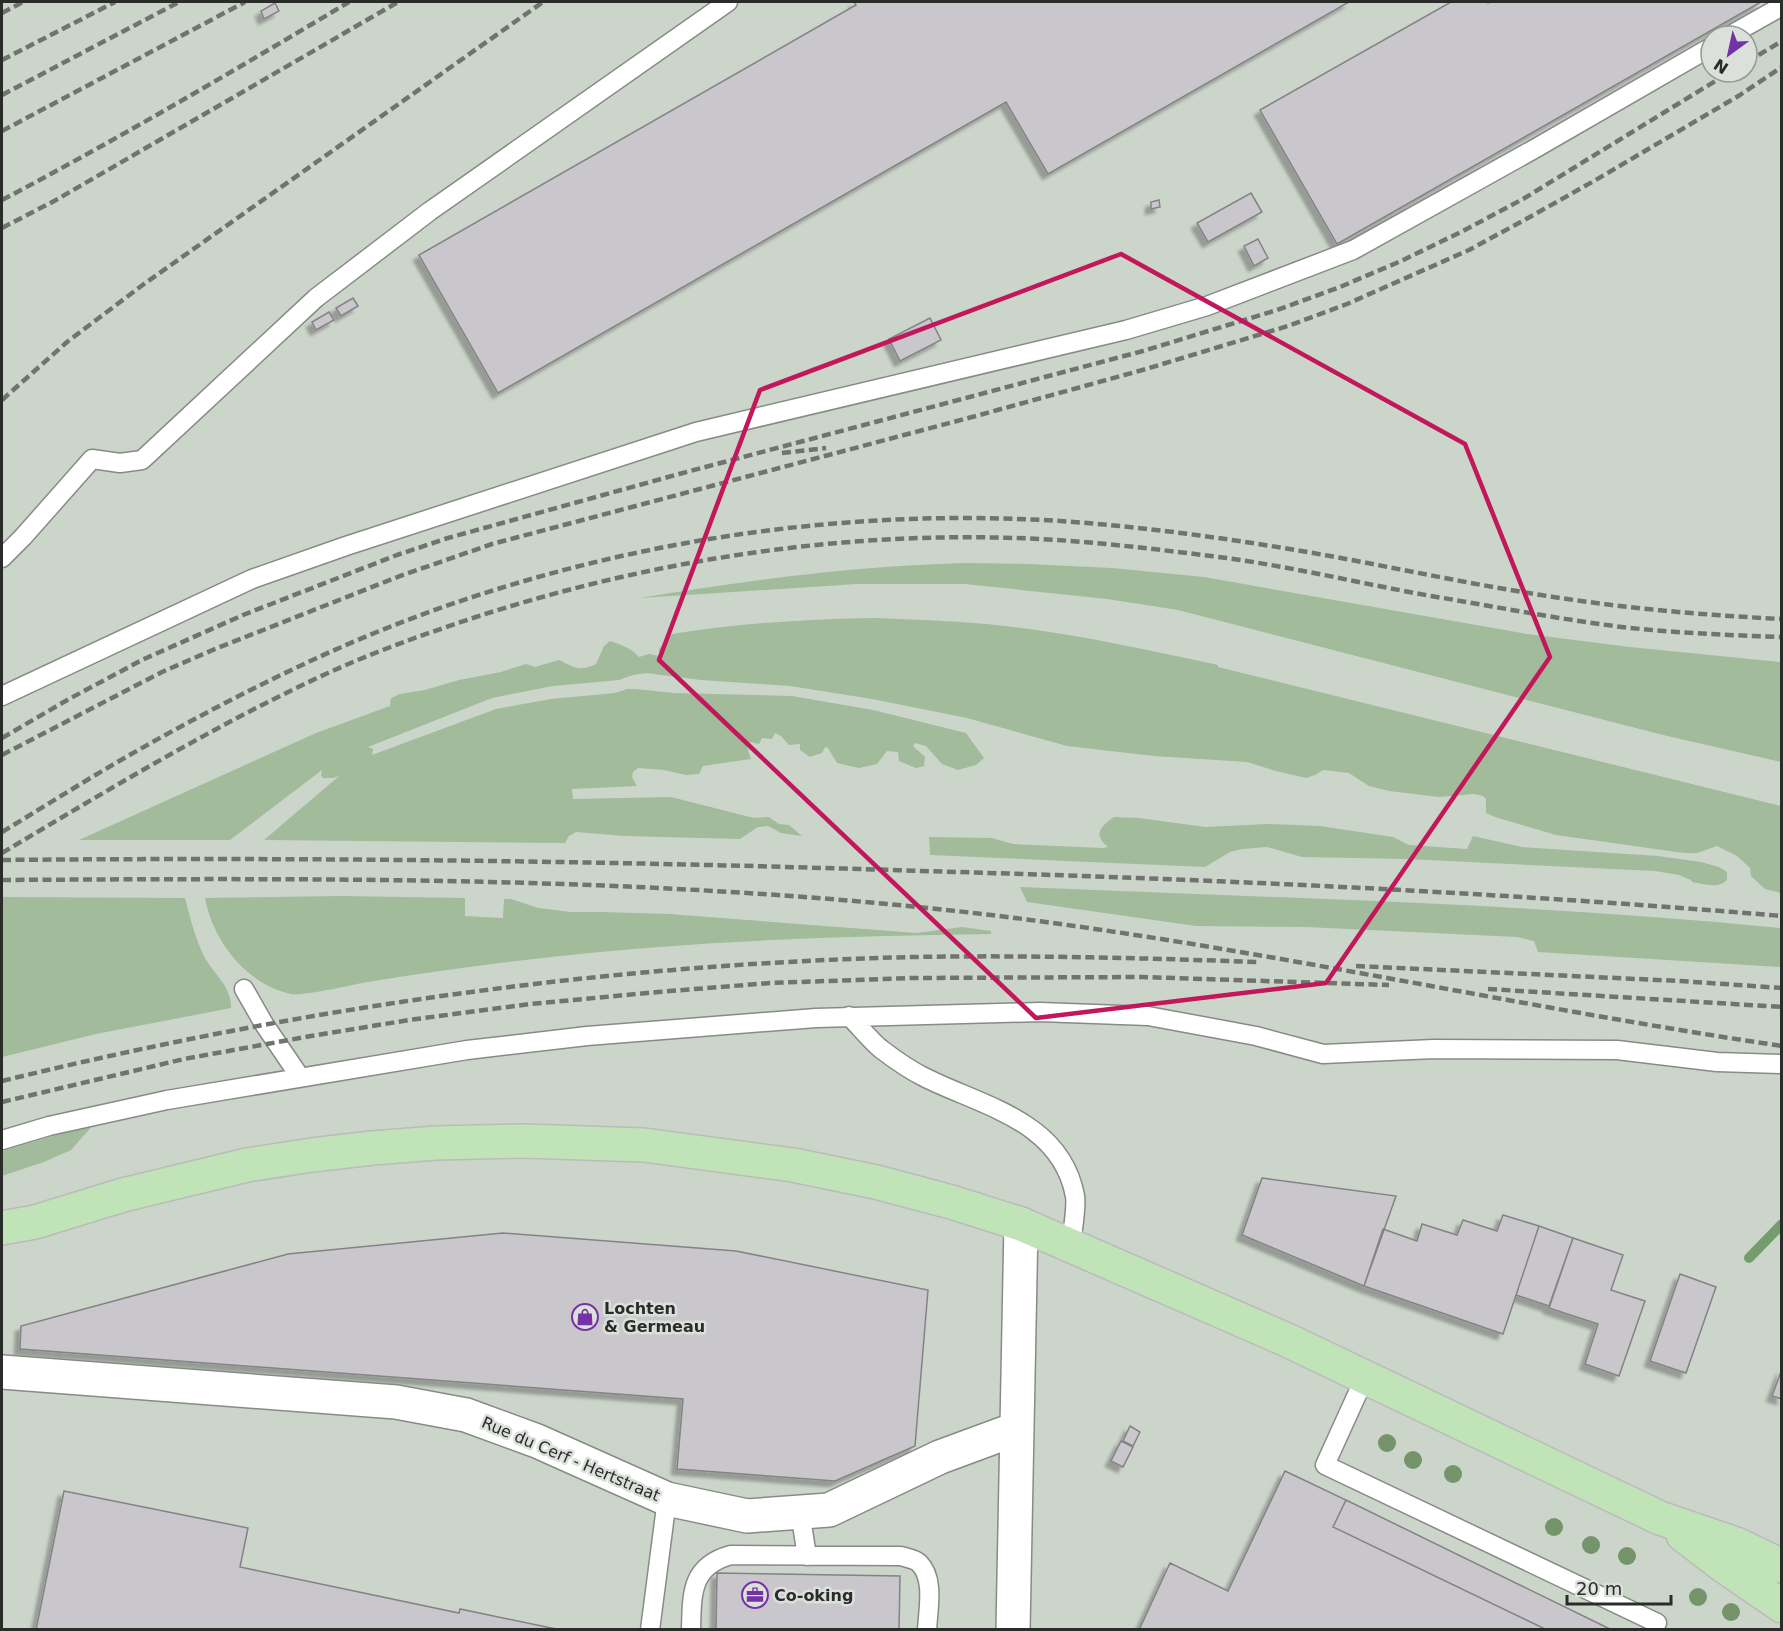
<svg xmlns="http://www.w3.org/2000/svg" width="1783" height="1631" font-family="'DejaVu Sans',sans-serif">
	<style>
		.built { fill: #ccd5ca; fill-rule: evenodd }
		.green { fill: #a1bb9b }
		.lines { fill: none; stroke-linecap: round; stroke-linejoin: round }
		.stream { stroke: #759d6b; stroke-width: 10 }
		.building { fill: #c9c7cc; stroke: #848287; stroke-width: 1.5; filter: url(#shadow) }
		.lane-casing { stroke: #878b86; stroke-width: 21 }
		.street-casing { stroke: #878b86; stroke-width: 36 }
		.primary-casing { stroke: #bbb; stroke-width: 36 }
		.lane { stroke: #fff; stroke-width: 18 }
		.street { stroke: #fff; stroke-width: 33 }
		.primary { stroke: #c0e3b8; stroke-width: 33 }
		.rail { stroke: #717370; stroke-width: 4.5; stroke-dasharray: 9 4.5; stroke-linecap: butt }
		.tree { fill: #75946b }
		.marked { fill: none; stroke: #c2185b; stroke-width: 4.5; stroke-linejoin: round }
		.labels { text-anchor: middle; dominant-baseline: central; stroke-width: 5; stroke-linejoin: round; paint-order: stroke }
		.poi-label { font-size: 16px; font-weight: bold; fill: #2a2c2a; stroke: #dce0db; text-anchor: start }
		.street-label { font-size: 16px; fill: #2a2c2a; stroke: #dce0db }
	</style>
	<defs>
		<filter id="shadow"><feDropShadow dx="-5.5" dy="5.5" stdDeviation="1.5" flood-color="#0004"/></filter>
	</defs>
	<rect width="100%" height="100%" fill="#dce0db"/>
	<path class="built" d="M 2,2 L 1781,2 L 1781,1629 L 2,1629 ZM 1711,36 L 1747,36 L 1747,72 L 1711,72 Z"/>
	<path class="green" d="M 965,563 L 1029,564 L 1112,568 L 1204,577 L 1527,634 L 1630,647 L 1781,662 L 1781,762 L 1663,735 L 1178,610 L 1107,599 L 965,584 L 857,584 L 640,598 C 748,580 856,566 965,563 Z
		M 877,618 C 920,620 963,621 1005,626 C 1077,634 1147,650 1218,665 L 1218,667 L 1781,806 L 1781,893 L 1765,889 L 1751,876 L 1750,868 L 1737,856 L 1717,846 L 1697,853 L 1684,853 L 1556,835 L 1495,817 L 1486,813 L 1486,799 L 1483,796 L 1474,794 L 1439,797 L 1389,791 L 1369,786 L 1349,773 L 1323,770 L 1315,775 L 1306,778 L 1276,771 L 1247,762 L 1154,756 L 1067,746 L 967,718 L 872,699 L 790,686 L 701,680 L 646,673 L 633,675 L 619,680 L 553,686 L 492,698 L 368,747 L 373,749 L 372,755 L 496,709 L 551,699 L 615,693 L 627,689 L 636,689 L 674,693 L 792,696 L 873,710 L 966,733 L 984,758 L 976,765 L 958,770 L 942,764 L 926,746 L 915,743 L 913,746 L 925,757 L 924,766 L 916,768 L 899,761 L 898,752 L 887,751 L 877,764 L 859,768 L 837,763 L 828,748 L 825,747 L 822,753 L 810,757 L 800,750 L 800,744 L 789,745 L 781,736 L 775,733 L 772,739 L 762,738 L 759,744 L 750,742 L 747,747 L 751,759 L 703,766 L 699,774 L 686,775 L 664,770 L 638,768 L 633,772 L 632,777 L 637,786 L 572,789 L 573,799 L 671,797 L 754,818 L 769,817 L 779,824 L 789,825 L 802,836 L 781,833 L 768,826 L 758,827 L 740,839 L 624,836 L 576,832 L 569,836 L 565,843 L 264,840 L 339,776 L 333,778 L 323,778 L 321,776 L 322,770 L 230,840 L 79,840 L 316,733 L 390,706 L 391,698 L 400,694 L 425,690 L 459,680 L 501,672 L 526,664 L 535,667 L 559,660 C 575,668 580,672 596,664 L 604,646 L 610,641 C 622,645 631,648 639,657 L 649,654 L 659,656 L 659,649 L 672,634 C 740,623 808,619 877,618 Z
		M 1114,817 L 1139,818 L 1205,827 L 1267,824 L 1320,826 L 1393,837 L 1409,845 L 1467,849 L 1473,836 L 1522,847 L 1658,856 L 1701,862 L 1719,867 L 1727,872 L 1727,880 C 1719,889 1704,884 1692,882 L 1691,880 L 1679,875 L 1655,871 L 1407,859 L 1302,857 L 1267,847 L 1242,849 L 1230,852 L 1205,867 L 930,855 L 929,837 L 992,838 L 1013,844 L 1103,848 L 1108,847 C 1093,834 1100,827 1114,817 Z
		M 1020,887 C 1274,898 1529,903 1781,928 L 1781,967 L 1538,952 L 1534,941 L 1517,937 L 1306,927 L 1196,926 L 1027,902 Z
		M 341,896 L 465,898 L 465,916 L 503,918 L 504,899 L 511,899 L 538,908 L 571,912 L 600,912 L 669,914 L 917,933 L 962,927 L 991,931 L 991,934 C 841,936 691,941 542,958 C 482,965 422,973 362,983 C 348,986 302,996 291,994 C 246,984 213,941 205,898 Z
		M 2,897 L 185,898 C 190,917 195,938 204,956 C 213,974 232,986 231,1008 L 96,1034 L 2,1057 Z
		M 94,1124 L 71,1150 L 44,1162 L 2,1176 L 2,1151 Z"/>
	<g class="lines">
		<path class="stream" d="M 1749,1258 L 1782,1224"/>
	</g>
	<path class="building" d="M 854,2 L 1349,2 L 1048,174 L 1006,102 L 498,393 L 419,255 L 856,5 Z
		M 1451,2 L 1487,2 L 1488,3 L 1491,2 L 1761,2 L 1337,244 L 1260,110 Z
		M 275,3 L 279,11 L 264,19 L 261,11 Z
		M 1251,193 L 1262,212 L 1208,242 L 1197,223 Z
		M 1159,200 L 1160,207 L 1151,209 L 1151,202 Z
		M 1258,239 L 1268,258 L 1254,266 L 1244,246 Z
		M 353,298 L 358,306 L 341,316 L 336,308 Z
		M 329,312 L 334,320 L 316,330 L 312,322 Z
		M 930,318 L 941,340 L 900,361 L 889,339 Z
		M 1262,1178 L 1396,1196 L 1364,1286 L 1242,1235 Z
		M 1503,1215 L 1539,1226 L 1503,1334 L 1364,1286 L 1383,1229 L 1417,1241 L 1422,1224 L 1457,1235 L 1463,1220 L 1497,1231 Z
		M 1539,1226 L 1573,1238 L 1549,1306 L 1516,1295 Z
		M 503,1233 L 736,1251 L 928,1290 L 915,1446 L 835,1481 L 677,1469 L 683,1399 L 20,1349 L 21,1326 L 288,1254 Z
		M 1573,1238 L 1623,1255 L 1611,1290 L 1645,1301 L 1619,1376 L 1585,1364 L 1598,1324 L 1549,1308 Z
		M 1680,1274 L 1716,1287 L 1686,1373 L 1650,1361 Z
		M 1782,1369 L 1782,1399 L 1772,1396 Z
		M 1130,1426 L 1140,1432 L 1133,1446 L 1123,1441 Z
		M 1121,1441 L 1133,1447 L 1123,1467 L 1111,1461 Z
		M 1285,1471 L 1346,1500 L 1333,1527 L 1547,1630 L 1139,1630 L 1170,1563 L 1228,1591 Z
		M 64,1491 L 248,1528 L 240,1567 L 459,1613 L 460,1609 L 561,1630 L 36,1630 Z
		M 1346,1500 L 1612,1630 L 1547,1630 L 1333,1527 Z
		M 717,1573 L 900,1576 L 899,1630 L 716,1630 Z"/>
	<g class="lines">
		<defs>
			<path id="lane" d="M 1729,36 L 1782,6
				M 2,558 L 23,537 L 92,459 L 120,463 L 142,460 L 316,298 L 430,211 L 728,2
				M 2,696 L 252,579 L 346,546 L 696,432 L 1126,330 L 1207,306 L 1353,250 L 1536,148 L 1711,47
				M 244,989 L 264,1024 L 300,1077
				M 849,1016 C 860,1027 870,1040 881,1049 C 894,1059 910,1070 924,1077 C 981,1106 1061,1120 1075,1196 C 1077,1209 1072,1231 1071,1246
				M 2,1140 L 49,1126 L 167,1100 L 467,1050 L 587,1036 L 816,1018 L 1040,1012 L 1148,1016 L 1256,1036 L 1323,1054 L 1434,1049 L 1617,1050 L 1717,1062 L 1782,1064
				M 1365,1377 L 1325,1465 L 1657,1623
				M 800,1512 L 807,1556
				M 650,1630 L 667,1499
				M 691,1630 C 692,1595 690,1566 731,1555 L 901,1556 C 907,1558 915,1559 919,1563 C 935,1578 928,1610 927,1630"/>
			<path id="street" d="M 2,1372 L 396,1402 L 466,1415 L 537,1441 L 667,1499 L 747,1516 L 829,1510 L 940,1457 L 1016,1429
				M 1013,1630 L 1021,1224"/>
			<path id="primary" d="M 2,1228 L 35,1222 L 123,1195 L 247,1165 L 312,1155 L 372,1148 L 436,1143 L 524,1141 L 644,1145 L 793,1165 L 876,1182 L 951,1202 L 1021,1224 L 1287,1340 L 1660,1518 L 1736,1544 L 1782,1566
				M 1683,1535 L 1725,1567 L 1782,1606"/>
		</defs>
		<use href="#lane" class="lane-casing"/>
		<use href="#street" class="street-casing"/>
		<use href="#primary" class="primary-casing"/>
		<use href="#lane" class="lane"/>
		<use href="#street" class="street"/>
		<use href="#primary" class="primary"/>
		<path class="rail" d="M 2,13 L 23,2
			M 2,60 L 115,2
			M 1747,62 L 1782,41
			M 2,95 L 179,2
			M 2,131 L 245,2
			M 2,200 C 120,138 235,70 349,2
			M 2,228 L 56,200 L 398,2
			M 2,400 L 67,342 L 144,284 L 543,2
			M 782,453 L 826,448
			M 2,738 L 69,699 L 142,660 L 243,615 L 397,555 L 448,538 L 679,474 L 1143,351 L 1277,310 L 1340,287 L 1401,261 L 1461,232 L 1523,199 L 1730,72
			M 2,755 L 162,672 L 215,649 L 400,576 L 492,544 L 976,416 L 1146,369 L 1288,326 L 1347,304 L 1469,250 L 1528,218 L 1594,181 L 1740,95 L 1782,67
			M 2,832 C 42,808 81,783 121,760 C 185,723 252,688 319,657 C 562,546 844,499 1109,525 C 1183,532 1257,543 1330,556 C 1401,569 1470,584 1541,595 C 1621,608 1701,615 1782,619
			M 2,853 C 108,790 215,725 328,673 C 376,651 425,634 476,617 C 649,561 833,532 1016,538 C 1081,540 1146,548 1211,556 C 1285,565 1358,583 1431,596 C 1492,606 1553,618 1614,626 C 1670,633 1726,635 1782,637
			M 2,860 C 309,857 616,861 923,871 C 1210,879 1496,892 1782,916
			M 2,880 C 332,878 662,876 991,915 C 1256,947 1517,1007 1782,1046
			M 1356,966 L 1680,981 L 1782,988
			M 1488,989 L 1782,1007
			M 2,1081 C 300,1008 606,964 914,957 C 1028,955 1143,958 1257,962
			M 2,1102 L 184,1059 L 311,1036 L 409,1020 L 530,1004 L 658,992 L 770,983 L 913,978 L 1141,977 L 1389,985"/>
	</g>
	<g class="tree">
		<circle cx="1387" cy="1443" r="9"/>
		<circle cx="1413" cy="1460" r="9"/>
		<circle cx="1453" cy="1474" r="9"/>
		<circle cx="1554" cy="1527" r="9"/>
		<circle cx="1591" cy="1545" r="9"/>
		<circle cx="1627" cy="1556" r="9"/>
		<circle cx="1698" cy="1597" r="9"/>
		<circle cx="1731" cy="1612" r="9"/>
	</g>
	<path class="marked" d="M 1121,254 L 1465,444 L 1550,657 L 1326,983 L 1036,1018 L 659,660 L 760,390 Z"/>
	<defs>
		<symbol id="shop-ring" viewBox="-11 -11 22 22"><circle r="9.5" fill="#dce0db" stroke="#7432a7" stroke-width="1.5"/><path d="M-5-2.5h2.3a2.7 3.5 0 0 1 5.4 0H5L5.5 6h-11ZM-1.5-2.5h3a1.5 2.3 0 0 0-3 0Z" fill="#7432a7"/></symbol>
		<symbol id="office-ring" viewBox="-11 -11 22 22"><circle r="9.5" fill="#dce0db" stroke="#7432a7" stroke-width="1.5"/><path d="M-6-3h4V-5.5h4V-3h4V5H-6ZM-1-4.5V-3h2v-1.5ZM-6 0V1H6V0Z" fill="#7432a7"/></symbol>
	</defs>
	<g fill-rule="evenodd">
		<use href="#shop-ring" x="570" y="1302" width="30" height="30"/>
		<use href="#office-ring" x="740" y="1580" width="30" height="30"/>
	</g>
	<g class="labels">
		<g class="poi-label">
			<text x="604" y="1308">Lochten<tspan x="604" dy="18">&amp; Germeau</tspan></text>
			<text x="774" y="1595">Co-oking</text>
		</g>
		<g class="street-label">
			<text transform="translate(571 1459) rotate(23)">Rue du Cerf - Hertstraat</text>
		</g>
	</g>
	<rect width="1783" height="1631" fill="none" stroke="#2a2c2a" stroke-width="6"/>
	<g transform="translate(1729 54) rotate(213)"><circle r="28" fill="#dce0db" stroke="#959894" stroke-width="1.5"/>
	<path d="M0-4.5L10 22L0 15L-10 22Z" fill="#7432a7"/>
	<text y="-9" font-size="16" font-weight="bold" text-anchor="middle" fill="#2a2c2a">N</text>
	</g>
	<path d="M1567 1595v9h104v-9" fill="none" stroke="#2a2c2a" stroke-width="3"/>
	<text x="1576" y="1595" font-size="18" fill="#2a2c2a" stroke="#dce0db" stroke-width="4.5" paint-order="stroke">20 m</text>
</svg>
